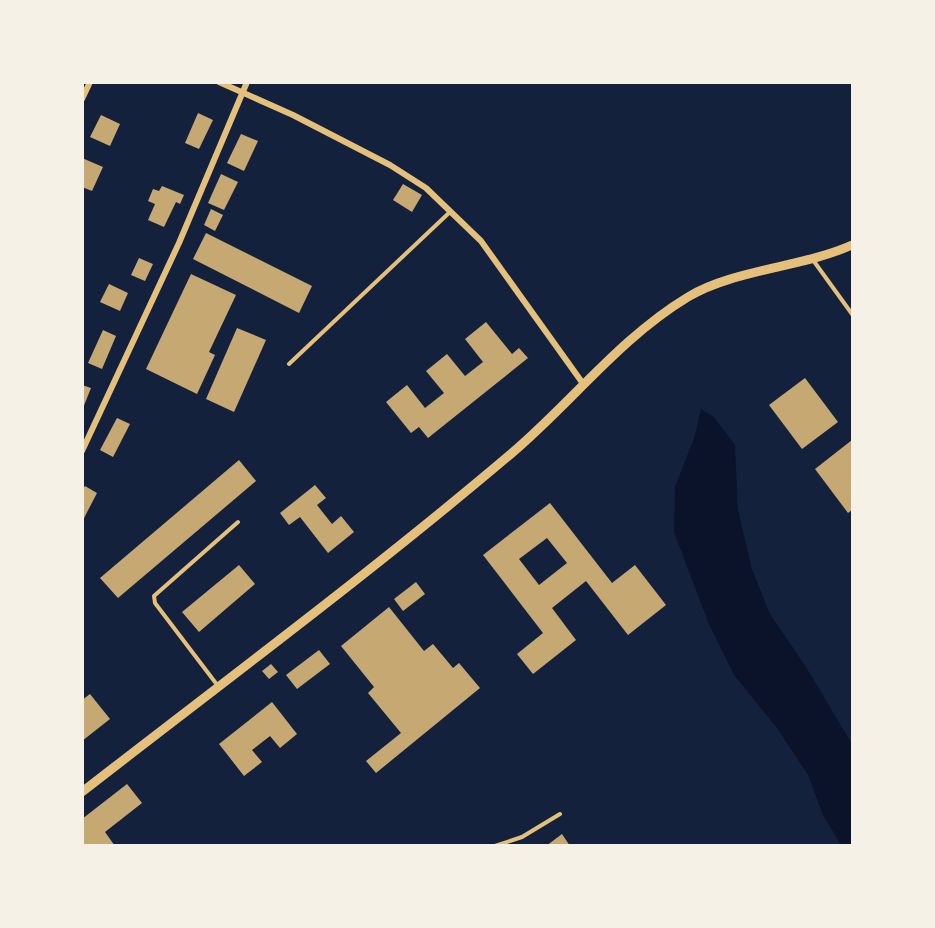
<svg xmlns="http://www.w3.org/2000/svg" width="935" height="928" font-family="'Alegreya Sans',sans-serif">
	<style>
		.water { fill: #0b132b }
		.building { fill: #c6a872; fill-rule: evenodd }
		.lines { fill: none; stroke-linecap: round; stroke-linejoin: round }
		.service { stroke: #e5c07b; stroke-width: 4 }
		.minor { stroke: #e5c07b; stroke-width: 6 }
		.tertiary { stroke: #e5c07b; stroke-width: 9 }
	</style>
	<rect width="100%" height="100%" fill="#14213d"/>
	<path class="water" d="M 701,409 L 714,417 L 735,445 L 738,510 L 752,569 L 770,614 L 806,667 L 852,744 L 852,845 L 841,845 L 823,815 L 808,775 L 777,728 L 734,675 L 708,622 L 674,532 L 675,487 L 694,438 Z"/>
	<path class="building" d="M 198,113 L 213,120 L 199,149 L 185,143 Z
		M 101,115 L 120,124 L 110,146 L 90,137 Z
		M 241,134 L 258,141 L 244,171 L 227,163 Z
		M 82,158 L 103,167 L 92,191 L 82,187 Z
		M 221,174 L 238,182 L 224,210 L 208,203 Z
		M 403,184 L 422,195 L 412,212 L 393,200 Z
		M 162,186 L 184,195 L 180,204 L 176,202 L 164,227 L 148,220 L 155,204 L 148,201 L 153,189 L 159,191 Z
		M 211,209 L 223,215 L 215,231 L 204,225 Z
		M 206,233 L 312,286 L 299,313 L 193,259 Z
		M 139,258 L 153,264 L 145,281 L 131,275 Z
		M 191,274 L 236,295 L 209,352 L 215,355 L 197,394 L 146,369 Z
		M 109,284 L 128,293 L 120,311 L 100,302 Z
		M 486,322 L 512,354 L 519,348 L 528,358 L 428,438 L 419,427 L 411,433 L 386,402 L 407,385 L 425,408 L 444,393 L 426,371 L 447,354 L 465,376 L 483,362 L 465,339 Z
		M 237,328 L 266,340 L 234,412 L 206,399 Z
		M 103,330 L 116,336 L 102,369 L 88,363 Z
		M 805,378 L 838,422 L 802,449 L 769,405 Z
		M 82,385 L 91,388 L 83,408 L 82,408 Z
		M 117,418 L 130,424 L 113,457 L 100,450 Z
		M 852,440 L 852,510 L 848,513 L 815,469 Z
		M 239,460 L 256,481 L 118,598 L 100,578 Z
		M 315,485 L 326,498 L 317,505 L 332,524 L 341,516 L 354,532 L 328,553 L 300,517 L 289,525 L 280,513 Z
		M 85,486 L 97,493 L 82,522 L 82,490 Z
		M 550,503 L 612,583 L 635,565 L 666,605 L 628,635 L 586,581 L 552,608 L 576,640 L 533,674 L 517,654 L 543,633 L 483,555 ZM 547,538 L 567,563 L 539,585 L 519,559 Z
		M 239,565 L 255,584 L 199,632 L 182,612 Z
		M 416,582 L 425,594 L 403,611 L 394,599 Z
		M 389,607 L 424,651 L 433,644 L 453,668 L 459,663 L 480,688 L 376,773 L 366,761 L 401,733 L 368,693 L 374,687 L 341,646 Z
		M 319,650 L 330,664 L 297,689 L 286,675 Z
		M 271,664 L 278,672 L 269,679 L 262,671 Z
		M 90,694 L 110,719 L 82,741 L 82,700 Z
		M 272,702 L 297,734 L 280,748 L 270,736 L 252,750 L 262,762 L 244,776 L 219,744 Z
		M 127,784 L 142,803 L 105,832 L 115,846 L 82,846 L 82,819 Z
		M 562,834 L 570,846 L 546,846 Z"/>
	<g class="lines">
		<path class="service" d="M 813,260 L 852,314
			M 289,364 L 451,211
			M 218,686 L 155,603 L 154,596 L 238,522
			M 495,846 L 522,837 L 560,814"/>
		<path class="minor" d="M 219,82 L 293,115 L 390,165 L 426,188 L 481,241 L 584,385
			M 82,99 L 90,82
			M 82,451 L 179,243 L 247,82"/>
		<path class="tertiary" d="M 82,792 C 226,680 373,571 512,453 C 572,402 620,338 688,297 C 732,270 803,267 852,245"/>
	</g>
	<rect width="935" height="928" fill="none" stroke="#f6f1e7" stroke-width="168"/>
</svg>
